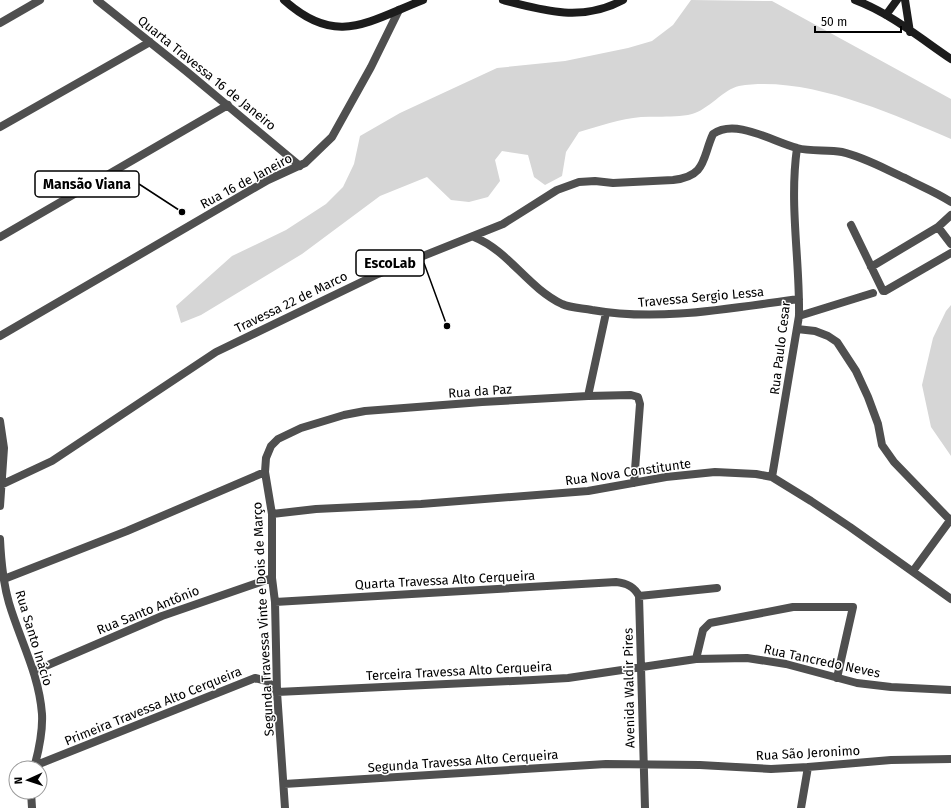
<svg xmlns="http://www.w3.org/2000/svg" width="951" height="808" font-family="'Fira Sans',sans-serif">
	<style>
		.green { fill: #d6d6d6 }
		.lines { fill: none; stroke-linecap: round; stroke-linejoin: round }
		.street { stroke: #4f4f4f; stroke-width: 8 }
		.secondary { stroke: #1c1c1c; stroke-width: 8 }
		.labels { text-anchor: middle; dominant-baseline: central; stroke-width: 3; stroke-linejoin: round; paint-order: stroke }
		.street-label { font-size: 13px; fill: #000; stroke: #fff }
		.leader { fill: none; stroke: #000; stroke-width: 1.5 }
		.callout-dot { fill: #000; stroke: #fff; stroke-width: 1.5 }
		.callout { fill: #fff; stroke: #000; stroke-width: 1.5 }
		.callout-label { font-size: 14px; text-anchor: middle; font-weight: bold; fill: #000 }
	</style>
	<rect width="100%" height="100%" fill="#fff"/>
	<path class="green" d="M 691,0 L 772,1 L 951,99 L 951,139 C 890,113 806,75 739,86 C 724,89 708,110 692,114 C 676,118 657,116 641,117 C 620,119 599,126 579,132 L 566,152 L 562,176 L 545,185 L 534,177 L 528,155 L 502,151 L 495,160 L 500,181 L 488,197 L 469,202 L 451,200 L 427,177 L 380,196 L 302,254 L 201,315 L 181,323 L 176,306 L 232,256 L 286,230 L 326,204 L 343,187 L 354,164 L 360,136 L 400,113 L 497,68 L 565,61 L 628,48 L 652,41 L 673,25 Z
		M 951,305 L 951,456 L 931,427 L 922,385 L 933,338 L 946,311 Z"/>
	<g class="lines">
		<path class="street" d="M 97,0 L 186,71 L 300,166
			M 0,23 L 40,0
			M 0,127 L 150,42
			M 851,225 L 883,291 L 885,291 L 951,253
			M 938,227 L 951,244
			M 0,237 L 228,105
			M 474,237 C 509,251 527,287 562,304 C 571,308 582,308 592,310 C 660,322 731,308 799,299
			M 871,267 L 938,227 L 951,215
			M 799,316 L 873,293
			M 797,329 L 815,331 L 828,336 L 837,342 L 856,371 L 868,397 L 878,424 L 882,445 L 894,462 L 950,520
			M 0,336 L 268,180 L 305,163 L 332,137 L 371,67 L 399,10
			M 588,396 L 606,313
			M 0,421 L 4,448 L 0,506
			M 265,472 L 266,458 L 271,446 L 278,439 L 301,428 L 344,415 L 365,411 L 482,402 L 588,396 L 631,395 L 638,397 L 640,404 L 634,483
			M 772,477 L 799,316 C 800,260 789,205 797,148
			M 1,485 L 52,461 L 216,352 L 378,274 L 503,224 L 557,190 L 579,182 L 595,181 L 613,183 L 673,180 C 707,176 702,158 713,134 C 736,118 773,142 797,148 C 811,152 828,149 842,152 C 864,157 885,169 905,178 C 920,186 936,192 951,202
			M 272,514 L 316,509 L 421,504 L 588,491 L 666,477 L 715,472 L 756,474 L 772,477 L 811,501 L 850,527 L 951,599
			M 0,539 C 1,561 3,582 9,603 C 20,640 39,674 42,714 C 43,733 39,750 34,768
			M 913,571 L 951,519
			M 4,579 L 127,531 L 265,472 L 272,514 L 272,578 L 275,602 L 277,692 L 285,808
			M 639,596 L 717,588
			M 275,602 L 616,582 C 626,583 634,586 639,596 L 645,808
			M 696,659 L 703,630 L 710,623 L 793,607 L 853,607 L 837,678
			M 34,671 L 162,616 L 272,578
			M 34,766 L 255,678 L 267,681 L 277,692 L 533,680 L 568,678 L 696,659 L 747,658 L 786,664 L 857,683 L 891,687 L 951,690
			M 284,784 L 606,764 L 700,765 L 771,769 L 808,767 L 891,760 L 951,759
			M 31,792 L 32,808
			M 801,808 L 808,767"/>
		<path class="secondary" d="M 284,0 C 336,47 367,22 423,0
			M 503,0 C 544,11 583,22 623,0
			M 855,0 C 890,13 920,38 951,59
			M 905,0 L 910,32
			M 886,15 L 897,0"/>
	</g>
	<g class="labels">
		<g class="street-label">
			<text transform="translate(207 73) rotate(39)">Quarta Travessa 16 de Janeiro</text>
			<text transform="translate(246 181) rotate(-28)">Rua 16 de Janeiro</text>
			<text transform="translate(701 297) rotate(-5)">Travessa Sergio Lessa</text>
			<text transform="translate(291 302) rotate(-26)">Travessa 22 de Marco</text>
			<text transform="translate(780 348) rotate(-83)">Rua Paulo Cesar</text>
			<text transform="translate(480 391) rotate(-4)">Rua da Paz</text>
			<text transform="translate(628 472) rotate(-8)">Rua Nova Constitunte</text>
			<text transform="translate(445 580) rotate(-3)">Quarta Travessa Alto Cerqueira</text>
			<text transform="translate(148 610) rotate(-22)">Rua Santo Antônio</text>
			<text transform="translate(263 619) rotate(-93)">Segunda Travessa Vinte e Dois de Março</text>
			<text transform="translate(34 638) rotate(73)">Rua Santo Inácio</text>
			<text transform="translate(822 661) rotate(12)">Rua Tancredo Neves</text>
			<text transform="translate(459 671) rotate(-3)">Terceira Travessa Alto Cerqueira</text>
			<text transform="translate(629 688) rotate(-91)">Avenida Waldir Pires</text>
			<text transform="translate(153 706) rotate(-22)">Primeira Travessa Alto Cerqueira</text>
			<text transform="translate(808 753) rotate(-3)">Rua São Jeronimo</text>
			<text transform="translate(463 761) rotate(-4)">Segunda Travessa Alto Cerqueira</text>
		</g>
	</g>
	<path class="leader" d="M182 212L139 184M447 326L424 263"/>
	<g class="callout-dot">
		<circle cx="182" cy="212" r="4"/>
		<circle cx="447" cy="326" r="4"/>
	</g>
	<g class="callout">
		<rect x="35" y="171" width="104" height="26" rx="4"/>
		<rect x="356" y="250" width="68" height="26" rx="4"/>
	</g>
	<g class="callout-label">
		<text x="87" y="189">Mansão Viana</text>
		<text x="390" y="268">EscoLab</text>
	</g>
	<g transform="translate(28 780) rotate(267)"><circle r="19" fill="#ffffff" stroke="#999999"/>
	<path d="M0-3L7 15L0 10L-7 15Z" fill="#000000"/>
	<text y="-6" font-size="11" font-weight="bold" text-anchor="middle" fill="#000000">N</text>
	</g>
	<path d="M815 26v6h86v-6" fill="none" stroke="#000000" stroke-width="2"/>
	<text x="821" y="26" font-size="12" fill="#000000" stroke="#ffffff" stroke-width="3" paint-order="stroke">50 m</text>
</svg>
